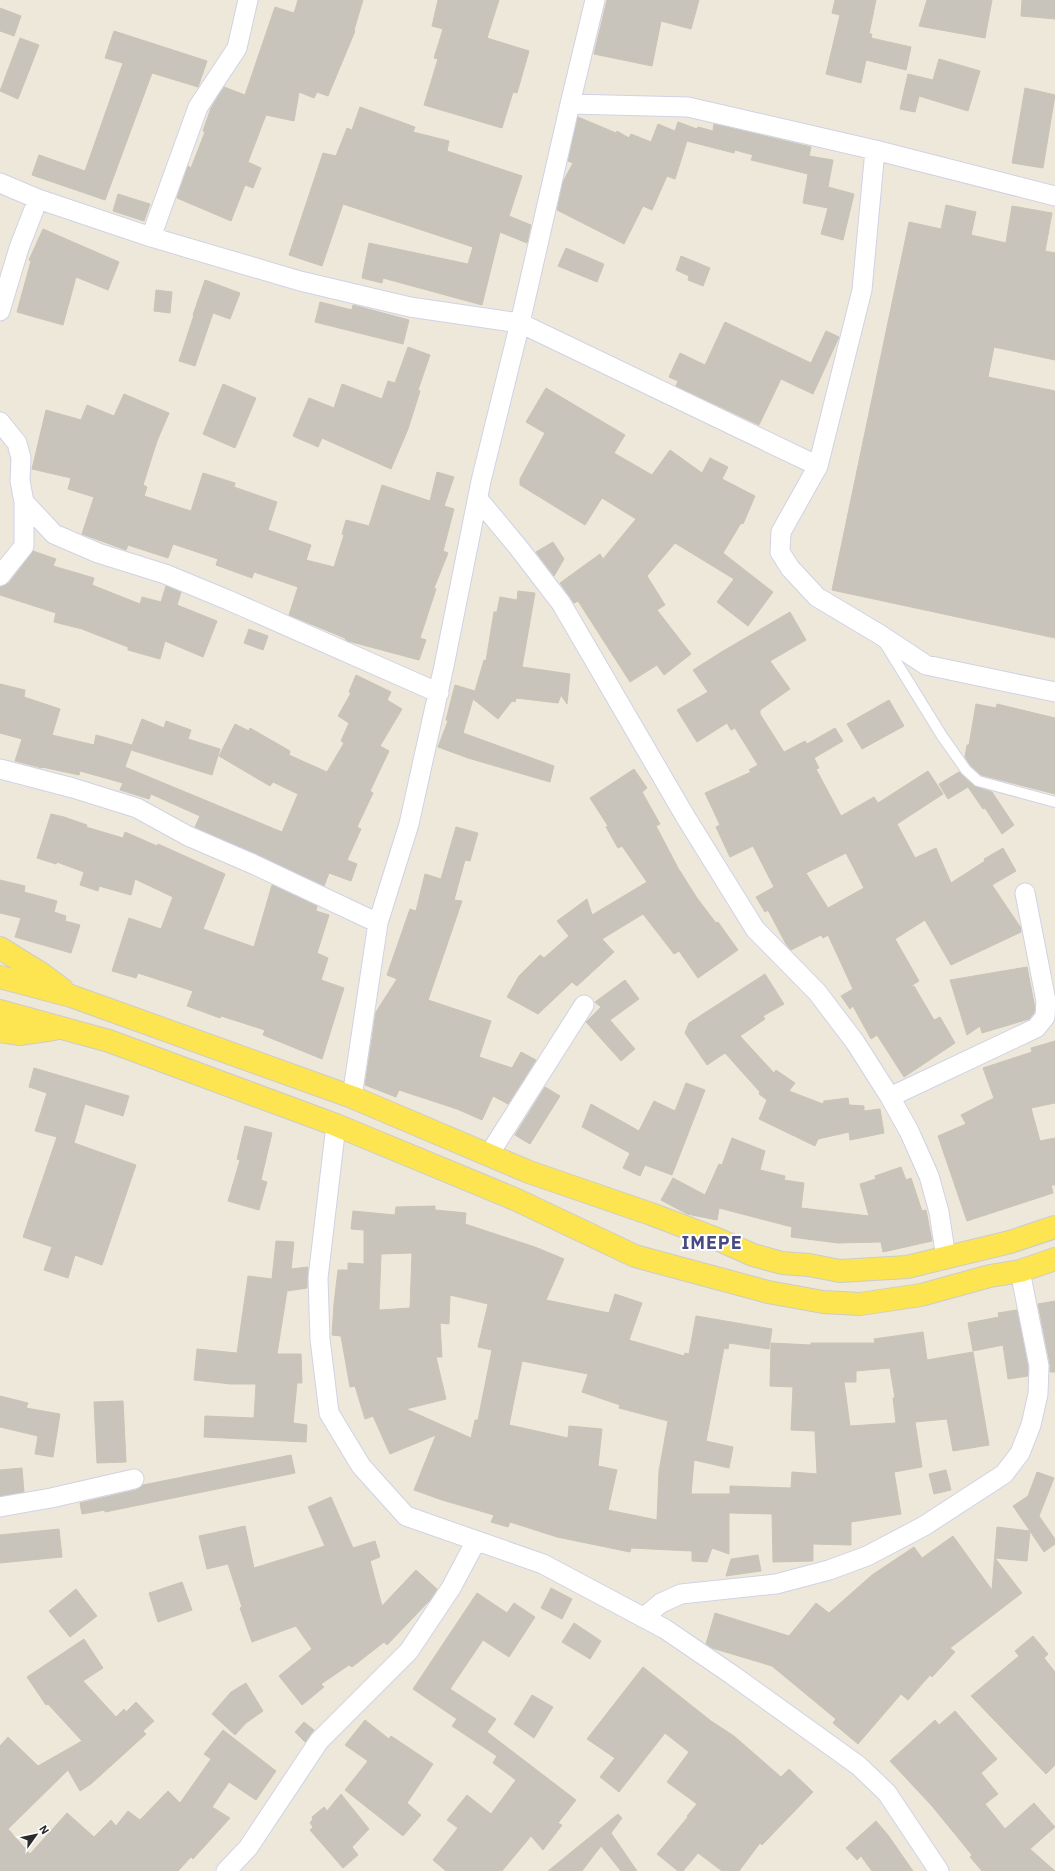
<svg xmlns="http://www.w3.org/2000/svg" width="1055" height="1871" font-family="'IBM Plex Sans',sans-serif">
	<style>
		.building { fill: #c9c4bb; stroke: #c9c4b5; fill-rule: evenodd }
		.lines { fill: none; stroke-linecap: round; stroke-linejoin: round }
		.lane-casing { stroke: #d0d2e5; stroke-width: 12 }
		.street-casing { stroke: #d0d2e5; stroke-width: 21 }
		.primary-casing { stroke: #ccc; stroke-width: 24 }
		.lane { stroke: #fff; stroke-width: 10 }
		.street { stroke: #fff; stroke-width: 19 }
		.primary { stroke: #fde551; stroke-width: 22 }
		.labels { text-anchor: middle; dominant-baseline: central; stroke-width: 4; stroke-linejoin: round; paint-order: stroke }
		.district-label { font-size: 18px; font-weight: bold; letter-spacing: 1px; fill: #474b7f; stroke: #fff }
	</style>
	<rect width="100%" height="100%" fill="#eee8db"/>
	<path class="building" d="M 298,0 L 363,0 L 354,30 L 355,31 L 328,96 L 317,92 L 314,98 L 299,92 L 294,121 L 266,115 L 248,162 L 261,168 L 253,188 L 245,185 L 231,221 L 177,198 L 188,166 L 191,168 L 205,132 L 203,131 L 211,108 L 224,87 L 245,95 L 275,7 L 294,13 Z
		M 438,0 L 499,0 L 487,38 L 529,51 L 517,93 L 513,92 L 502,128 L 424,105 L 438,59 L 434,58 L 443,29 L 432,26 Z
		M 607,0 L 699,0 L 691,29 L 661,21 L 652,66 L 594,54 Z
		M 835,0 L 876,0 L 869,34 L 872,34 L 871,38 L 911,47 L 906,70 L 866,60 L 861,83 L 826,74 L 840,15 L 832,13 Z
		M 927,0 L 992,0 L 985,38 L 919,26 Z
		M 1022,0 L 1055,0 L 1055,19 L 1021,16 Z
		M 0,8 L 21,16 L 14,36 L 0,31 Z
		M 114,31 L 207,61 L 198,87 L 152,73 L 105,200 L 32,175 L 39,155 L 85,171 L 123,63 L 105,58 Z
		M 20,38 L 39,45 L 18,99 L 0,91 Z
		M 939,59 L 980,71 L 968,111 L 919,96 L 915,112 L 900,109 L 908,74 L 933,80 Z
		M 1025,88 L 1055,95 L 1043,168 L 1012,163 Z
		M 360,107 L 415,127 L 413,132 L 449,141 L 447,151 L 522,176 L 509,216 L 531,225 L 527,243 L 500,232 L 482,305 L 383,278 L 382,283 L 362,278 L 369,243 L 468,264 L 473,247 L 343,204 L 322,266 L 289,255 L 323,153 L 336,156 L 347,128 L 352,130 Z
		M 578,117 L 616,133 L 617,131 L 629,138 L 631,134 L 651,142 L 658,124 L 675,131 L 678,122 L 697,129 L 698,127 L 713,131 L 714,124 L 811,147 L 809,156 L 833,160 L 828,187 L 854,194 L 843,240 L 821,234 L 828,208 L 803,203 L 808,174 L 751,160 L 753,155 L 735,150 L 734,153 L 687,141 L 675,179 L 667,176 L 652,210 L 643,206 L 624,244 L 557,210 L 563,182 L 573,163 L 568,161 Z
		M 118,194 L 150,204 L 144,221 L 113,211 Z
		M 946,205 L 976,212 L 971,235 L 1006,243 L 1012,206 L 1052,213 L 1045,251 L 1055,253 L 1055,360 L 994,347 L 988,377 L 1055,391 L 1055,638 L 832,590 L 909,222 L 941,229 Z
		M 43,229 L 119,262 L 108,290 L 76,277 L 63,325 L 17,312 L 31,261 L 29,260 Z
		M 566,248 L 604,264 L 597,282 L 558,266 Z
		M 681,256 L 710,268 L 703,286 L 688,280 L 689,276 L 676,270 Z
		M 205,280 L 240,293 L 230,319 L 213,313 L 195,366 L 179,361 L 194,315 L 193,315 Z
		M 156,290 L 172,292 L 170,313 L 154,311 Z
		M 320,302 L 352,310 L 353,305 L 409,320 L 403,344 L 315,322 Z
		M 725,322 L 811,363 L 826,331 L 839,337 L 813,394 L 781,379 L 759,425 L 676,386 L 678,381 L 669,377 L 680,353 L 705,365 Z
		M 408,347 L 430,355 L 418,390 L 420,391 L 408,429 L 391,469 L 322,438 L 318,447 L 293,436 L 309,398 L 334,408 L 342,384 L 382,399 L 388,381 L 395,383 Z
		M 223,384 L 256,398 L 235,448 L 203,434 Z
		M 546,388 L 625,435 L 614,453 L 652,475 L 670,450 L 702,473 L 710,458 L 728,467 L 722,479 L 755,496 L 743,524 L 741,523 L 723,553 L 773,592 L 748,626 L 717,602 L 734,579 L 675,543 L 647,576 L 665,605 L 657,610 L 691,654 L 664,675 L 657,665 L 630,682 L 578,601 L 574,603 L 560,583 L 600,554 L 603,559 L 636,519 L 602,498 L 585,525 L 520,485 L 520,479 L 545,433 L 526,422 Z
		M 124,394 L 169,413 L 157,441 L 143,485 L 147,487 L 144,496 L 191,511 L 203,473 L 235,483 L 234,487 L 277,502 L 268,530 L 311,545 L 306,560 L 334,567 L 344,535 L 342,534 L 346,520 L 369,526 L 382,485 L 430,501 L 437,472 L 454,477 L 444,506 L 454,509 L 443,551 L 448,553 L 434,588 L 436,589 L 420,638 L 426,640 L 419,660 L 348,641 L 345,639 L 345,638 L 289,615 L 298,587 L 254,572 L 252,578 L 216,565 L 218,559 L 173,544 L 168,558 L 128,545 L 126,550 L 82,534 L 94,497 L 68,489 L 71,478 L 32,469 L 46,410 L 81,420 L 87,405 L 114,416 Z
		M 553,542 L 564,559 L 554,576 L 536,552 Z
		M 33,551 L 56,559 L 53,566 L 94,578 L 92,585 L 140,604 L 142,597 L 161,602 L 166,586 L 181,592 L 177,605 L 217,621 L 203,657 L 165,641 L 160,659 L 128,650 L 128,647 L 82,629 L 54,622 L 56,613 L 0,595 L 0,587 L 9,583 Z
		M 518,591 L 535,593 L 522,667 L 570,674 L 567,704 L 561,695 L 558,703 L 516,698 L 515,702 L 512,701 L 498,719 L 473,699 L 463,733 L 554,766 L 550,782 L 468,758 L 438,747 L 448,721 L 446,720 L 455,685 L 475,691 L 484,660 L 486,661 L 494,612 L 497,612 L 500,597 L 517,600 Z
		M 790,612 L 806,640 L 770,661 L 790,689 L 760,710 L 760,714 L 784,752 L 805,741 L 807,744 L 835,728 L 843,741 L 814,758 L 819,768 L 816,769 L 841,816 L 874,797 L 878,803 L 928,771 L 943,794 L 897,824 L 915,858 L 936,848 L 951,883 L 985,861 L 984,859 L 1003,848 L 1016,871 L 992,885 L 1021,928 L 1021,932 L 951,965 L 925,920 L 895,939 L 919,981 L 909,987 L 914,986 L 934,1020 L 940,1017 L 955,1043 L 904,1077 L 877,1035 L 871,1039 L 853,1006 L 850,1009 L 841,996 L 853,989 L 828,935 L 823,938 L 821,935 L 791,950 L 786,944 L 768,910 L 765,912 L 756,897 L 774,887 L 753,846 L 730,857 L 716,827 L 720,825 L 705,793 L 751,772 L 749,770 L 758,765 L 735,728 L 731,730 L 727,723 L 697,742 L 677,710 L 708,692 L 693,670 L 723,651 ZM 846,853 L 864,888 L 828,908 L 806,873 Z
		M 249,629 L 268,636 L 263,650 L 244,643 Z
		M 356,675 L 391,692 L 387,700 L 402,709 L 380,746 L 389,751 L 370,791 L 373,793 L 357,827 L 361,829 L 347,860 L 357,864 L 351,881 L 329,873 L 324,886 L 195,827 L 200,816 L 151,794 L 149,799 L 120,790 L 123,783 L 80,771 L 79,775 L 42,767 L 42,768 L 15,761 L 22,739 L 0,733 L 0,684 L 25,690 L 24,697 L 60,709 L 52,735 L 94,745 L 96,735 L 132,745 L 142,719 L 164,728 L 166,721 L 191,730 L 188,739 L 220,749 L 212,775 L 131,750 L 125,767 L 282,832 L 298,794 L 273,782 L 270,786 L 219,756 L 235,724 L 249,731 L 250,728 L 290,751 L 289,755 L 327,772 L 344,743 L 341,741 L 349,723 L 338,716 L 351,693 L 349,692 Z
		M 889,700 L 904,726 L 862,749 L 847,724 Z
		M 976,704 L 996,708 L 997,704 L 1055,718 L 1055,794 L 981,775 L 971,766 L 965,757 L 967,745 L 969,745 Z
		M 634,769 L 647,788 L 642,792 L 660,824 L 656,826 L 678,868 L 697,898 L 716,923 L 718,922 L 738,950 L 698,978 L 679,951 L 674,954 L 643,914 L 602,939 L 614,952 L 577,986 L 572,982 L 538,1014 L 507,997 L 519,976 L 540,955 L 544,958 L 569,936 L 557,921 L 587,899 L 592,915 L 647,882 L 622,846 L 618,848 L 606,827 L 608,826 L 590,798 Z
		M 959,772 L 974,786 L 992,792 L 1014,825 L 1002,834 L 985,808 L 983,809 L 968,787 L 948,799 L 939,784 Z
		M 51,814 L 64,817 L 87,825 L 86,827 L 123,838 L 125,832 L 157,846 L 158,844 L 225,874 L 203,929 L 254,947 L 272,885 L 317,906 L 316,911 L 329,915 L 317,953 L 328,958 L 321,980 L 344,988 L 322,1059 L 263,1035 L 265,1030 L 221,1016 L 220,1018 L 187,1006 L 193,991 L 138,973 L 136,978 L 112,971 L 129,918 L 161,929 L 173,897 L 135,879 L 131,895 L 99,886 L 98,891 L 80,885 L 84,872 L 57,862 L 56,864 L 37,858 Z
		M 456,827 L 478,833 L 470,861 L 465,860 L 454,900 L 462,901 L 428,1000 L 491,1021 L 479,1057 L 512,1068 L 521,1052 L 536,1060 L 508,1104 L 493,1096 L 482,1120 L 457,1109 L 399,1090 L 396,1097 L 365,1085 L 376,1012 L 397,979 L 387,975 L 410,909 L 416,911 L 425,874 L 441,879 Z
		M 0,880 L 25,886 L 24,892 L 57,901 L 54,912 L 66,916 L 65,921 L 80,925 L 71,953 L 15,937 L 21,918 L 0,913 Z
		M 1027,967 L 1035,1008 L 1034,1013 L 1029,1019 L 982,1033 L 980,1026 L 967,1035 L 950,980 Z
		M 765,974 L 784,1004 L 763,1016 L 765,1019 L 740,1036 L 774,1073 L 776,1070 L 795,1083 L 789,1091 L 823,1104 L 824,1101 L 848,1098 L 849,1105 L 864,1106 L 864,1111 L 880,1109 L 884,1133 L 850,1140 L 849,1132 L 818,1139 L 815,1146 L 759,1119 L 767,1100 L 759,1094 L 760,1092 L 725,1053 L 707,1065 L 685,1033 L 689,1023 Z
		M 625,980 L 639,999 L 610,1020 L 635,1049 L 621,1061 L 586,1022 L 601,1007 L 595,1002 Z
		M 1055,1041 L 1055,1103 L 1031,1108 L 1040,1141 L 1055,1138 L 1055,1185 L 1051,1185 L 1053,1193 L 967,1221 L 938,1136 L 966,1124 L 961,1115 L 994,1098 L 983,1068 L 1032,1052 L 1031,1048 Z
		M 34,1068 L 129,1096 L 123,1116 L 85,1104 L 74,1143 L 136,1165 L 102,1265 L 75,1255 L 68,1278 L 44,1270 L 52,1247 L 23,1237 L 57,1137 L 35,1131 L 47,1093 L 29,1087 Z
		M 686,1083 L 705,1090 L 672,1175 L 645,1165 L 640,1176 L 623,1168 L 630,1153 L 582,1127 L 591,1104 L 639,1131 L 654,1101 L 675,1111 Z
		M 545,1087 L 560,1096 L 530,1144 L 515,1135 Z
		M 245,1126 L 272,1133 L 261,1180 L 267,1182 L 259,1210 L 228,1201 L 240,1160 L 237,1159 Z
		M 732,1138 L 765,1151 L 760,1170 L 785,1176 L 784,1180 L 804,1183 L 801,1208 L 869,1216 L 860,1184 L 876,1179 L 875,1176 L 901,1167 L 906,1180 L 911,1178 L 922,1211 L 926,1210 L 932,1241 L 883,1252 L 881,1242 L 838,1243 L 791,1237 L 792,1227 L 719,1208 L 717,1220 L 687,1214 L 661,1200 L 673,1178 L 705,1195 L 719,1164 L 722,1165 Z
		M 435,1206 L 435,1210 L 466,1213 L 465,1224 L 535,1247 L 564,1259 L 546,1300 L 609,1313 L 615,1294 L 642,1303 L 629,1340 L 684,1356 L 685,1353 L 689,1354 L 696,1316 L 772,1329 L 769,1349 L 729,1343 L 728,1349 L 724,1348 L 706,1441 L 733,1447 L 729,1468 L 694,1460 L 691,1494 L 730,1494 L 730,1486 L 791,1488 L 792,1472 L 817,1474 L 815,1431 L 791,1430 L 793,1387 L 770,1386 L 771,1343 L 811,1345 L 811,1343 L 875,1343 L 874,1339 L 923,1332 L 927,1360 L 973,1352 L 989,1445 L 953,1451 L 947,1419 L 915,1422 L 922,1467 L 894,1472 L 901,1514 L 851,1522 L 851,1545 L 813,1544 L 813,1561 L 773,1562 L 772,1514 L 729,1513 L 729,1554 L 712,1548 L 707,1562 L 692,1561 L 692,1551 L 631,1548 L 630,1552 L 557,1537 L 510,1522 L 508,1527 L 491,1522 L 494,1515 L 442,1500 L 414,1490 L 436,1435 L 390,1454 L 373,1416 L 365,1419 L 355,1386 L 350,1387 L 341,1336 L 332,1335 L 334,1304 L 338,1270 L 348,1270 L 348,1263 L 364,1264 L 364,1230 L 351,1229 L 353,1211 L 395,1215 L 396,1207 ZM 412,1253 L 410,1308 L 379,1310 L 381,1254 ZM 450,1295 L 488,1304 L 478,1347 L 492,1350 L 478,1420 L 475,1420 L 471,1438 L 406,1409 L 446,1399 L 436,1357 L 442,1357 L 440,1323 L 449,1324 ZM 522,1361 L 588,1374 L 582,1392 L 620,1405 L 619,1408 L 668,1421 L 659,1471 L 657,1520 L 608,1510 L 617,1470 L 598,1466 L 602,1429 L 569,1426 L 568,1438 L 509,1425 ZM 890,1368 L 895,1398 L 893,1398 L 896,1423 L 850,1426 L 844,1382 L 856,1382 L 856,1371 Z
		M 276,1241 L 294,1242 L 291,1269 L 308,1267 L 307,1288 L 287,1291 L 277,1354 L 301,1354 L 302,1383 L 297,1383 L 293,1423 L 307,1425 L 306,1442 L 204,1437 L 205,1416 L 254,1418 L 256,1384 L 231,1384 L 194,1380 L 197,1349 L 237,1353 L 248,1276 L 272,1279 Z
		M 1055,1301 L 1055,1372 L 1050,1372 L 1050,1364 L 1038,1304 Z
		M 1017,1310 L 1028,1367 L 1028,1376 L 1008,1379 L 1003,1345 L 973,1351 L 968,1323 L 999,1317 L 998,1313 Z
		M 0,1396 L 28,1403 L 26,1408 L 60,1414 L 53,1457 L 35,1454 L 38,1436 L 0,1427 Z
		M 123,1401 L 126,1462 L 97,1463 L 94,1402 Z
		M 291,1455 L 295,1473 L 105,1512 L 105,1510 L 82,1514 L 80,1503 L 136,1490 L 143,1485 Z
		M 22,1468 L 24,1492 L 0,1496 L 0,1470 Z
		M 946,1470 L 951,1490 L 934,1494 L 929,1474 Z
		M 1037,1472 L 1054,1478 L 1039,1516 L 1055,1539 L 1055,1544 L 1044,1552 L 1030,1531 L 1027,1561 L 995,1558 L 1022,1593 L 950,1648 L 955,1652 L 932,1677 L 930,1675 L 908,1700 L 901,1694 L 858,1744 L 833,1723 L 836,1719 L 772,1666 L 712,1648 L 706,1644 L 715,1613 L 789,1636 L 816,1603 L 829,1613 L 872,1575 L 914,1547 L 922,1558 L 953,1536 L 992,1590 L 997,1527 L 1030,1531 L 1013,1506 L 1028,1496 Z
		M 331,1497 L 353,1548 L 375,1541 L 380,1557 L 370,1561 L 382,1606 L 416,1570 L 437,1589 L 430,1600 L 387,1645 L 384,1642 L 352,1667 L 349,1665 L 321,1684 L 324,1687 L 302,1705 L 279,1676 L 312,1649 L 296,1626 L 252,1642 L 240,1608 L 242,1607 L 228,1564 L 207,1569 L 199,1536 L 245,1526 L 254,1568 L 325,1546 L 308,1507 Z
		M 59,1529 L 62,1557 L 0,1563 L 0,1535 Z
		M 758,1555 L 761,1571 L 726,1576 L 731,1559 Z
		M 182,1582 L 192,1610 L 158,1622 L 149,1593 Z
		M 551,1588 L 572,1599 L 562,1619 L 541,1608 Z
		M 76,1589 L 97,1616 L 70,1637 L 49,1611 Z
		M 477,1593 L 507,1613 L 514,1603 L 535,1617 L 509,1657 L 483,1640 L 450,1689 L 496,1719 L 487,1732 L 576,1800 L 558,1823 L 562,1825 L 543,1850 L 531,1836 L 502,1871 L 446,1871 L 433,1860 L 458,1828 L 447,1820 L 467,1795 L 491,1814 L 516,1780 L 493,1763 L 497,1756 L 452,1726 L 457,1719 L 413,1689 Z
		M 574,1623 L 601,1641 L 590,1659 L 562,1642 Z
		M 1033,1636 L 1048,1654 L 1044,1658 L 1055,1672 L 1055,1765 L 1046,1774 L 971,1696 L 1019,1656 L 1015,1651 Z
		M 84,1639 L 103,1668 L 83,1681 L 116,1717 L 124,1709 L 126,1712 L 136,1702 L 154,1721 L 143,1731 L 146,1734 L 91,1784 L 80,1791 L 68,1770 L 8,1829 L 30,1854 L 67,1813 L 94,1837 L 111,1820 L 116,1826 L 128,1811 L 140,1820 L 168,1791 L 180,1803 L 211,1759 L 204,1754 L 223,1730 L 276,1771 L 256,1800 L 229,1782 L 212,1807 L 230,1818 L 193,1859 L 191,1857 L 178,1871 L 0,1871 L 0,1746 L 8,1737 L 38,1766 L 82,1741 L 48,1704 L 46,1705 L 27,1677 Z
		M 643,1667 L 711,1721 L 734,1736 L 781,1777 L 789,1769 L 813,1792 L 762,1845 L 760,1843 L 739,1871 L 722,1871 L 698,1853 L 683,1871 L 678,1871 L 657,1854 L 688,1817 L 687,1816 L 697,1804 L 667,1782 L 689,1752 L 665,1733 L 619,1792 L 600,1777 L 615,1758 L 587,1739 Z
		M 246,1683 L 263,1711 L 246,1723 L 235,1735 L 212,1714 L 231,1692 Z
		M 532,1695 L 553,1707 L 534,1738 L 514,1724 Z
		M 955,1711 L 997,1759 L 981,1773 L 998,1794 L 985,1804 L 1005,1829 L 1034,1803 L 1055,1827 L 1030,1849 L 1055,1871 L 982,1871 L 970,1857 L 972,1855 L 932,1806 L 890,1761 L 935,1720 L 939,1725 Z
		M 365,1720 L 389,1739 L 391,1736 L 433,1764 L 407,1803 L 421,1815 L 403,1836 L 345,1790 L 368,1761 L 345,1745 Z
		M 304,1722 L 314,1730 L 305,1742 L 295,1732 Z
		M 341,1794 L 369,1829 L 352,1847 L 358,1855 L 343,1868 L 310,1830 L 313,1827 L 310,1823 L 313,1819 L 312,1817 L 324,1807 L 327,1811 Z
		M 618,1814 L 622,1818 L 611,1833 L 637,1871 L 621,1871 L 601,1846 L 582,1871 L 548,1871 Z
		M 876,1821 L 888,1835 L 913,1871 L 872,1871 L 861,1856 L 857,1860 L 846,1848 Z"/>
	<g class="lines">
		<defs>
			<path id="lane" d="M 884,642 L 942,736 L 966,770 L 978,781 L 1055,802"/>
			<path id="street" d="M 570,104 L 688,107 L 875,150 L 1055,196
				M 875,150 L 862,290 L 818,466 L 781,532 L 780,552 L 790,568 L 817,597 L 879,634 L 926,665 L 1055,692
				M 0,183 L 38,199 L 151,237 L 300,281 L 410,307 L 520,323 L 818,466
				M 151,237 L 198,107 L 237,48 L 248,0
				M 0,311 L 19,248 L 38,199
				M 0,422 L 17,443 L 21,458 L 20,481 L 24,502 L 24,546 L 0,576
				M 478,499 L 518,547 L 561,603 L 685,816 L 755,929 L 817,992 L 855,1042 L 890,1097 L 909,1131 L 929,1176 L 939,1212 L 946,1258
				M 24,502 L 54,534 L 98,553 L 165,574 L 228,600 L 439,693
				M 0,769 L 73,788 L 137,808 L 188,836 L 253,864 L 378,923
				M 352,1097 L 378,923 L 409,824 L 444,666 L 481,481 L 520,323 L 570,104 L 595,0
				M 890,1097 L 1036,1028 L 1045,1017 L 1046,1001 L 1025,893
				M 336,1125 L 318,1278 L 320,1339 L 329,1413 L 361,1466 L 406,1516 L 543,1564 L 665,1629 L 731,1674 L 859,1766 L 887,1793 L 939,1871
				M 488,1156 L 584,1005
				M 0,1507 L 51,1498 L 134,1479
				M 643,1618 L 661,1603 L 681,1594 L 776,1584 L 829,1570 L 867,1556 L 924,1526 L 1004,1474 L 1020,1453 L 1031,1425 L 1038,1394 L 1039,1366 L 1020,1271
				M 226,1871 L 248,1848 L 319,1741 L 409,1651 L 451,1588 L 476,1541"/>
			<path id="primary" d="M 0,948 L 42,974 L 62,989
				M 0,977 L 71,996 L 352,1097 L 529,1172 L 651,1214 L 717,1239 L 753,1255 L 782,1263 L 809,1265 L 840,1271 L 907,1267 L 1010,1242 L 1055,1227
				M 0,1011 L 109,1041 L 336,1125 L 517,1200 L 635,1256 L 768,1292 L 823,1302 L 860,1304 L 921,1295 L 990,1276 L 1020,1271 L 1055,1259
				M 0,1031 L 19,1034 L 54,1029"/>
		</defs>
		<use href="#lane" class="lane-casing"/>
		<use href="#street" class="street-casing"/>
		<use href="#primary" class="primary-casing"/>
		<use href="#lane" class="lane"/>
		<use href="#street" class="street"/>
		<use href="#primary" class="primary"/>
	</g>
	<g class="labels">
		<g class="district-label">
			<text x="712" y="1242">IMEPE</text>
		</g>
	</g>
	<g transform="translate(36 1835) rotate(57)" stroke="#ffffff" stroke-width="3" paint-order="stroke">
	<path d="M0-3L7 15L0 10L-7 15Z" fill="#2b2b2b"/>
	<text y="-6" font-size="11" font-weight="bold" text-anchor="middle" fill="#2b2b2b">N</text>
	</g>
</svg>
